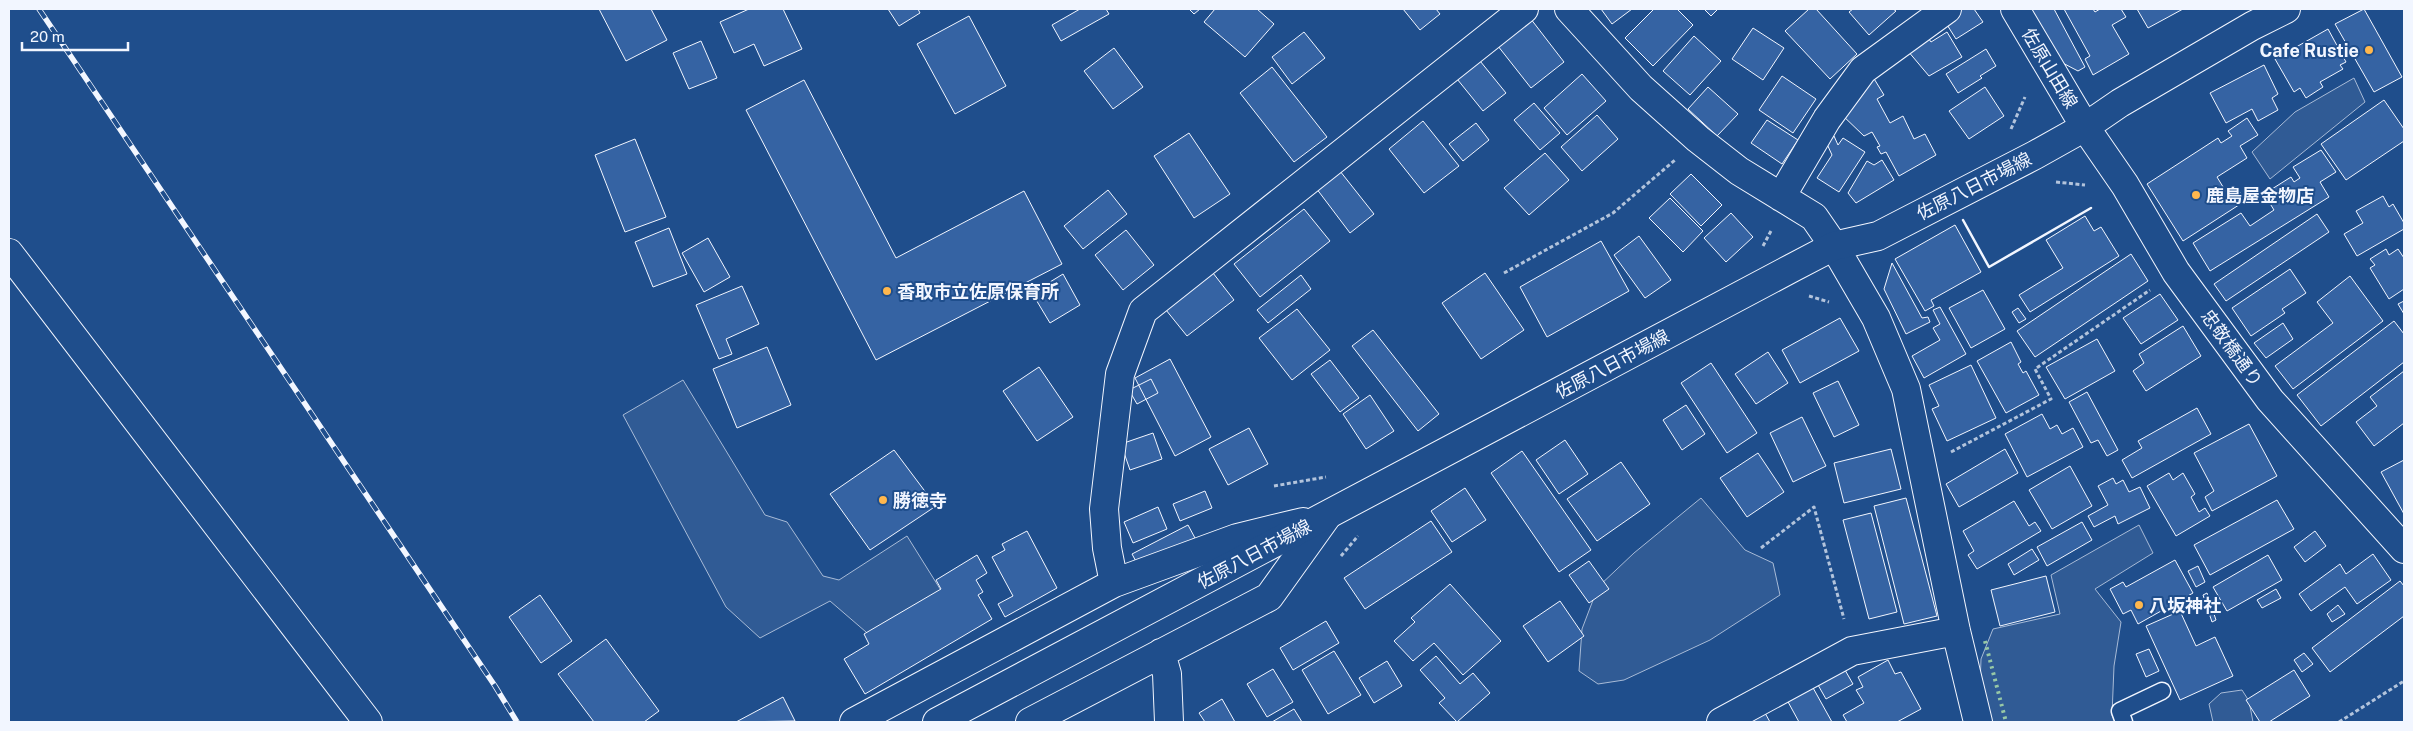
<svg xmlns="http://www.w3.org/2000/svg" width="2413" height="731" font-family="'Public Sans','Noto Sans JP',sans-serif">
	<style>
		.built { fill: #305b95; stroke: #a8bbd7 }
		.building { fill: #3563a3; stroke: #f2f6ff }
		.lines { fill: none; stroke-linecap: round; stroke-linejoin: round }
		.lane-casing { stroke: #f2f6ff; stroke-width: 19 }
		.street-casing { stroke: #f2f6ff; stroke-width: 30 }
		.primary-casing { stroke: #f2f6ff; stroke-width: 30 }
		.path { stroke: #b3c4dc; stroke-width: 3; stroke-dasharray: 4 2.5; stroke-linecap: butt }
		.lane { stroke: #1f4e8c; stroke-width: 16 }
		.street { stroke: #1f4e8c; stroke-width: 28 }
		.primary { stroke: #1f4e8c; stroke-width: 28 }
		.rail-casing { stroke: #f2f6ff; stroke-width: 5.5 }
		.rail { stroke: #1f4e8c; stroke-width: 4; stroke-dasharray: 11; stroke-linecap: butt }
		.hedge { stroke: #97c8a6; stroke-width: 4; stroke-dasharray: 2.5 4; stroke-linecap: butt }
		.wall { stroke: #f2f6ff; stroke-width: 2.5 }
		.poi-dot { fill: #ffb74d; stroke: #1f4e8c; stroke-width: 2 }
		.labels { text-anchor: middle; dominant-baseline: central; stroke-width: 4; stroke-linejoin: round; paint-order: stroke }
		.poi-label { font-size: 18px; font-weight: bold; fill: #f2f6ff; stroke: #1f4e8c; text-anchor: start }
		.street-label { font-size: 18px; fill: #f2f6ff; stroke: #1f4e8c }
	</style>
	<rect width="100%" height="100%" fill="#1f4e8c"/>
	<path class="built" d="M 2354,78 L 2365,102 L 2270,179 L 2252,152 L 2295,112 Z
		M 683,380 L 765,515 L 787,522 L 823,576 L 839,580 L 907,536 L 942,592 L 873,638 L 830,601 L 760,638 L 726,607 L 623,415 Z
		M 1701,498 L 1745,550 L 1773,563 L 1780,595 L 1710,640 L 1624,680 L 1598,684 L 1579,671 L 1582,629 L 1598,587 L 1634,553 Z
		M 2139,525 L 2153,553 L 2095,589 L 2121,622 L 2114,666 L 2112,715 L 2115,722 L 1990,722 L 1980,687 L 1981,659 L 1993,629 L 2060,614 L 2051,575 Z
		M 2242,690 L 2249,701 L 2253,722 L 2213,722 L 2209,704 L 2221,693 Z"/>
	<path class="building" d="M 599,9 L 651,9 L 667,40 L 626,61 Z
		M 749,9 L 783,9 L 802,49 L 764,66 L 754,44 L 734,53 L 720,22 Z
		M 888,9 L 918,9 L 920,13 L 899,26 Z
		M 1080,9 L 1106,9 L 1109,14 L 1061,41 L 1052,25 Z
		M 1189,9 L 1200,9 L 1194,14 Z
		M 1215,9 L 1257,9 L 1274,24 L 1245,57 L 1204,22 Z
		M 1403,9 L 1436,9 L 1440,14 L 1420,30 Z
		M 1601,9 L 1632,9 L 1612,24 Z
		M 1654,9 L 1677,9 L 1693,25 L 1653,66 L 1625,38 Z
		M 1704,9 L 1718,9 L 1711,16 Z
		M 1809,9 L 1816,9 L 1857,54 L 1830,79 L 1785,31 Z
		M 1853,9 L 1893,9 L 1896,11 L 1869,35 L 1849,12 Z
		M 1961,9 L 1974,9 L 1983,22 L 1956,39 L 1944,20 Z
		M 2030,9 L 2054,9 L 2085,67 L 2078,71 L 2057,60 Z
		M 2064,9 L 2093,9 L 2095,12 L 2100,9 L 2121,9 L 2126,17 L 2112,25 L 2129,54 L 2093,75 L 2085,59 L 2090,56 Z
		M 2137,9 L 2183,9 L 2148,28 Z
		M 2364,9 L 2402,77 L 2374,92 L 2335,24 Z
		M 1527,14 L 1564,62 L 1531,88 L 1494,41 Z
		M 969,16 L 1006,86 L 955,114 L 917,44 Z
		M 1753,28 L 1784,48 L 1763,80 L 1732,59 Z
		M 2328,29 L 2346,62 L 2340,65 L 2343,69 L 2320,82 L 2323,87 L 2306,98 L 2300,88 L 2294,92 L 2275,59 Z
		M 1304,32 L 1325,58 L 1292,84 L 1272,57 Z
		M 1924,32 L 1931,42 L 1947,32 L 1962,57 L 1929,76 L 1902,44 Z
		M 1694,36 L 1721,61 L 1690,95 L 1663,71 Z
		M 701,41 L 717,78 L 689,89 L 673,53 Z
		M 1114,48 L 1143,87 L 1113,109 L 1084,71 Z
		M 1986,49 L 1996,66 L 1980,76 L 1982,78 L 1958,93 L 1946,74 Z
		M 1476,56 L 1506,93 L 1483,111 L 1453,74 Z
		M 2264,65 L 2278,94 L 2272,98 L 2278,110 L 2258,121 L 2252,109 L 2226,123 L 2210,93 Z
		M 1272,67 L 1327,137 L 1294,162 L 1240,93 Z
		M 1582,74 L 1606,101 L 1567,135 L 1544,108 Z
		M 1782,76 L 1816,99 L 1793,133 L 1759,110 Z
		M 1873,77 L 1884,95 L 1877,99 L 1890,123 L 1903,116 L 1914,139 L 1925,134 L 1936,155 L 1899,176 L 1886,152 L 1881,154 L 1877,147 L 1880,146 L 1872,132 L 1864,136 L 1840,113 Z
		M 804,80 L 896,258 L 1024,191 L 1062,264 L 876,360 L 746,110 Z
		M 1708,87 L 1738,114 L 1717,136 L 1688,109 Z
		M 1985,87 L 2004,116 L 1969,139 L 1949,111 Z
		M 2384,100 L 2404,129 L 2404,141 L 2346,180 L 2321,144 Z
		M 1534,103 L 1560,133 L 1540,150 L 1514,120 Z
		M 1597,115 L 1618,139 L 1582,171 L 1561,147 Z
		M 2247,118 L 2258,135 L 2240,146 L 2247,158 L 2217,177 L 2228,195 L 2238,189 L 2245,201 L 2183,241 L 2147,184 L 2218,138 L 2221,143 L 2232,136 L 2228,131 Z
		M 1767,120 L 1798,140 L 1782,164 L 1751,143 Z
		M 1423,121 L 1459,166 L 1424,193 L 1389,149 Z
		M 1476,123 L 1489,140 L 1463,161 L 1449,144 Z
		M 1189,133 L 1230,194 L 1194,218 L 1154,156 Z
		M 1834,136 L 1838,145 L 1843,138 L 1865,152 L 1839,192 L 1817,178 L 1832,155 L 1827,144 Z
		M 635,139 L 666,217 L 625,232 L 595,155 Z
		M 2321,150 L 2336,172 L 2320,182 L 2329,197 L 2210,271 L 2193,243 L 2241,213 L 2250,226 L 2274,210 L 2264,194 L 2291,177 L 2294,182 L 2300,178 L 2293,167 Z
		M 1545,153 L 1569,180 L 1529,215 L 1504,188 Z
		M 1882,160 L 1894,180 L 1856,203 L 1848,193 L 1867,161 L 1874,165 Z
		M 1336,166 L 1374,214 L 1350,233 L 1313,184 Z
		M 1691,174 L 1722,205 L 1701,226 L 1670,194 Z
		M 1108,190 L 1127,214 L 1083,249 L 1064,226 Z
		M 2383,196 L 2389,207 L 2393,204 L 2404,223 L 2404,229 L 2357,256 L 2344,234 L 2363,223 L 2356,211 Z
		M 1670,198 L 1703,231 L 1683,252 L 1649,218 Z
		M 1304,209 L 1330,241 L 1260,297 L 1234,264 Z
		M 1731,213 L 1753,237 L 1726,262 L 1704,238 Z
		M 2317,214 L 2329,232 L 2226,301 L 2214,284 Z
		M 2085,216 L 2094,231 L 2101,227 L 2119,256 L 2030,312 L 2019,295 L 2063,268 L 2046,240 Z
		M 1955,225 L 1981,272 L 1931,300 L 1934,306 L 1925,311 L 1895,259 Z
		M 669,228 L 687,274 L 653,287 L 635,242 Z
		M 1126,230 L 1154,265 L 1123,290 L 1095,255 Z
		M 1639,236 L 1671,280 L 1645,298 L 1614,255 Z
		M 708,238 L 730,277 L 704,292 L 682,253 Z
		M 1601,241 L 1629,291 L 1547,337 L 1520,287 Z
		M 2386,249 L 2389,255 L 2398,249 L 2404,258 L 2404,289 L 2389,299 L 2370,268 L 2375,265 L 2370,259 Z
		M 2131,254 L 2148,281 L 2035,357 L 2017,331 Z
		M 1892,263 L 1922,318 L 1928,317 L 1930,322 L 1906,334 L 1884,289 Z
		M 2290,269 L 2306,293 L 2282,309 L 2285,313 L 2251,336 L 2232,308 Z
		M 1213,273 L 1234,300 L 1187,336 L 1166,310 Z
		M 1485,273 L 1524,330 L 1481,359 L 1442,303 Z
		M 1063,274 L 1080,305 L 1050,323 L 1032,293 Z
		M 1301,275 L 1311,289 L 1268,323 L 1257,310 Z
		M 2350,276 L 2383,321 L 2293,389 L 2275,366 L 2333,323 L 2317,302 Z
		M 742,286 L 759,324 L 726,339 L 732,354 L 719,359 L 696,305 Z
		M 1983,290 L 2005,329 L 1971,348 L 1949,308 Z
		M 2160,294 L 2178,320 L 2141,344 L 2123,318 Z
		M 2404,301 L 2404,314 L 2398,304 Z
		M 1940,307 L 1966,354 L 1924,378 L 1912,356 L 1940,340 L 1933,328 L 1940,324 L 1933,310 Z
		M 2018,308 L 2026,319 L 2019,323 L 2012,312 Z
		M 1297,309 L 1330,350 L 1292,380 L 1259,338 Z
		M 1840,318 L 1859,351 L 1800,383 L 1782,350 Z
		M 2394,321 L 2404,334 L 2404,362 L 2321,426 L 2297,395 Z
		M 2283,323 L 2293,339 L 2266,358 L 2254,343 Z
		M 2183,326 L 2201,356 L 2146,391 L 2133,371 L 2144,363 L 2139,354 Z
		M 1373,330 L 1439,414 L 1418,431 L 1352,346 Z
		M 2097,339 L 2115,371 L 2065,399 L 2046,367 Z
		M 2011,342 L 2021,362 L 2018,364 L 2023,373 L 2026,371 L 2039,395 L 2006,413 L 1977,361 Z
		M 767,347 L 791,405 L 737,428 L 713,369 Z
		M 1768,352 L 1788,383 L 1756,404 L 1735,374 Z
		M 1170,359 L 1211,437 L 1175,456 L 1135,378 Z
		M 1330,360 L 1359,398 L 1340,412 L 1311,374 Z
		M 1711,363 L 1757,433 L 1727,453 L 1681,383 Z
		M 1971,365 L 1996,418 L 1947,441 L 1932,409 L 1939,406 L 1929,385 Z
		M 1039,367 L 1073,417 L 1037,441 L 1003,391 Z
		M 2404,371 L 2404,423 L 2374,446 L 2356,422 L 2377,406 L 2370,397 Z
		M 1151,379 L 1158,393 L 1137,404 L 1129,390 Z
		M 1838,381 L 1859,425 L 1834,437 L 1813,393 Z
		M 2087,392 L 2118,450 L 2107,456 L 2098,440 L 2091,443 L 2069,402 Z
		M 1370,395 L 1394,431 L 1366,449 L 1343,414 Z
		M 1686,405 L 1705,434 L 1682,450 L 1663,420 Z
		M 2197,408 L 2211,434 L 2132,478 L 2122,460 L 2142,448 L 2138,441 Z
		M 2042,414 L 2050,429 L 2057,425 L 2062,434 L 2073,428 L 2083,447 L 2027,477 L 2005,434 Z
		M 1802,417 L 1826,466 L 1793,482 L 1770,433 Z
		M 2249,424 L 2277,476 L 2212,511 L 2205,497 L 2214,491 L 2194,453 Z
		M 1249,428 L 1268,464 L 1228,485 L 1209,449 Z
		M 1153,433 L 1162,459 L 1130,470 L 1121,444 Z
		M 1565,440 L 1588,474 L 1559,494 L 1536,460 Z
		M 1891,449 L 1901,489 L 1844,503 L 1834,463 Z
		M 2005,449 L 2018,473 L 1959,507 L 1946,484 Z
		M 894,450 L 936,506 L 870,550 L 830,494 Z
		M 1522,451 L 1591,550 L 1559,572 L 1491,473 Z
		M 1758,453 L 1784,492 L 1747,517 L 1720,478 Z
		M 2404,460 L 2404,514 L 2381,472 Z
		M 1621,462 L 1650,504 L 1597,541 L 1567,499 Z
		M 2070,466 L 2092,506 L 2052,529 L 2029,490 Z
		M 2169,473 L 2173,480 L 2183,473 L 2195,494 L 2191,497 L 2199,512 L 2205,508 L 2210,516 L 2176,536 L 2147,486 Z
		M 2113,478 L 2116,484 L 2123,480 L 2129,492 L 2140,487 L 2150,508 L 2118,524 L 2115,516 L 2094,527 L 2088,516 L 2108,505 L 2098,486 Z
		M 1465,488 L 1486,520 L 1452,542 L 1431,511 Z
		M 1205,491 L 1212,508 L 1180,521 L 1173,504 Z
		M 1906,498 L 1937,616 L 1904,624 L 1874,506 Z
		M 2277,500 L 2294,529 L 2210,575 L 2194,545 Z
		M 2014,501 L 2029,526 L 2035,522 L 2041,531 L 1977,569 L 1968,555 L 1974,551 L 1963,531 Z
		M 1158,507 L 1167,529 L 1133,543 L 1124,522 Z
		M 1871,513 L 1897,612 L 1869,619 L 1843,520 Z
		M 1431,521 L 1452,552 L 1365,609 L 1344,578 Z
		M 2082,522 L 2092,540 L 2047,566 L 2037,547 Z
		M 1188,525 L 1195,538 L 1139,567 L 1132,554 Z
		M 1027,531 L 1057,588 L 1005,617 L 998,604 L 1013,596 L 992,557 L 1005,550 L 1002,544 Z
		M 2315,531 L 2326,546 L 2305,562 L 2294,547 Z
		M 2032,549 L 2039,560 L 2014,575 L 2008,564 Z
		M 2373,554 L 2391,580 L 2357,604 L 2345,587 L 2311,611 L 2299,594 L 2340,564 L 2346,574 Z
		M 977,555 L 987,573 L 976,580 L 983,592 L 978,595 L 992,619 L 865,694 L 844,659 L 869,644 L 864,634 L 941,589 L 936,580 Z
		M 2268,555 L 2282,580 L 2227,611 L 2213,587 Z
		M 2175,560 L 2193,593 L 2138,624 L 2131,610 L 2123,614 L 2110,589 L 2123,582 L 2126,587 Z
		M 1589,561 L 1609,589 L 1589,603 L 1569,575 Z
		M 2198,566 L 2205,582 L 2196,587 L 2188,571 Z
		M 2046,576 L 2055,612 L 2000,626 L 1991,590 Z
		M 2400,581 L 2404,586 L 2404,616 L 2330,672 L 2312,648 Z
		M 1450,584 L 1501,641 L 1463,675 L 1434,643 L 1413,661 L 1394,641 L 1415,622 L 1411,618 Z
		M 2276,589 L 2281,598 L 2262,608 L 2257,600 Z
		M 2207,593 L 2216,620 L 2212,622 L 2203,595 Z
		M 540,595 L 572,641 L 541,663 L 509,617 Z
		M 1560,601 L 1584,636 L 1548,662 L 1523,626 Z
		M 2338,605 L 2345,614 L 2332,622 L 2327,614 Z
		M 2180,611 L 2196,646 L 2215,637 L 2233,676 L 2180,700 L 2146,626 Z
		M 1326,621 L 1339,643 L 1293,670 L 1280,648 Z
		M 606,639 L 659,711 L 644,722 L 594,722 L 558,674 Z
		M 2149,649 L 2159,671 L 2146,677 L 2136,654 Z
		M 1334,651 L 1361,695 L 1328,714 L 1302,670 Z
		M 2304,653 L 2313,664 L 2302,672 L 2294,660 Z
		M 1436,656 L 1460,684 L 1473,673 L 1490,693 L 1457,722 L 1439,703 L 1445,698 L 1420,670 Z
		M 1888,660 L 1895,674 L 1901,672 L 1921,709 L 1897,722 L 1847,722 L 1843,715 L 1864,703 L 1856,690 L 1863,687 L 1858,677 Z
		M 1387,661 L 1402,686 L 1374,703 L 1359,678 Z
		M 1273,669 L 1293,702 L 1267,717 L 1247,684 Z
		M 1845,670 L 1853,684 L 1826,699 L 1818,685 Z
		M 2294,670 L 2310,696 L 2269,722 L 2260,722 L 2246,700 Z
		M 1812,686 L 1832,722 L 1799,722 L 1787,700 Z
		M 783,697 L 795,721 L 736,722 Z
		M 1222,699 L 1235,722 L 1205,722 L 1199,713 Z
		M 1294,709 L 1302,722 L 1272,722 Z
		M 1765,713 L 1770,722 L 1748,722 Z"/>
	<g class="lines">
		<defs>
			<path id="lane" d="M 2124,722 L 2120,711 L 2162,691"/>
			<path id="street" d="M 1569,9 L 1641,88 L 1698,139 L 1739,171 L 1814,217 L 1834,246 L 1876,318 L 1906,389 L 1956,631 L 1978,722
				M 1781,197 L 1827,119 L 1863,70 L 1947,9
				M 9,253 L 368,722
				M 1114,583 L 1107,548 L 1104,509 L 1120,374 L 1143,311 L 1524,9
				M 1161,653 L 1167,674 L 1169,722
				M 854,722 L 1114,583 L 1237,538 L 1303,522
				M 1030,722 L 1269,597 L 1327,516
				M 1721,722 L 1852,651 L 1956,631"/>
			<path id="primary" d="M 2015,9 L 2085,127 L 2125,185 L 2176,272 L 2270,400 L 2404,549
				M 937,722 L 1792,268 L 1834,246 L 1878,236 L 2035,155 L 2085,127 L 2120,103 L 2252,26 L 2286,9"/>
		</defs>
		<use href="#lane" class="lane-casing"/>
		<use href="#street" class="street-casing"/>
		<use href="#primary" class="primary-casing"/>
		<path class="path" d="M 2011,129 L 2025,97
			M 2056,182 L 2085,185
			M 1763,246 L 1772,229
			M 1504,273 L 1613,213 L 1675,160
			M 1809,296 L 1829,302
			M 1951,452 L 2051,399 L 2035,369 L 2150,290
			M 1274,486 L 1326,477
			M 1761,548 L 1814,507 L 1844,619
			M 1341,556 L 1358,536
			M 2339,722 L 2404,681"/>
		<use href="#lane" class="lane"/>
		<use href="#street" class="street"/>
		<use href="#primary" class="primary"/>
		<defs>
			<path id="rail" d="M 39,9 L 495,686 L 517,722"/>
		</defs>
		<use href="#rail" class="rail-casing"/>
		<use href="#rail" class="rail"/>
		<path class="hedge" d="M 1985,641 L 2006,722"/>
		<path class="wall" d="M 1963,220 L 1989,267 L 2091,208"/>
	</g>
	<g class="poi-dot">
		<circle cx="2369" cy="50" r="5"/>
		<circle cx="2196" cy="195" r="5"/>
		<circle cx="887" cy="291" r="5"/>
		<circle cx="883" cy="500" r="5"/>
		<circle cx="2139" cy="605" r="5"/>
	</g>
	<g class="labels">
		<g class="poi-label">
			<text x="2359" y="50" text-anchor="end">Cafe Rustie</text>
			<text x="2206" y="195">鹿島屋金物店</text>
			<text x="897" y="291">香取市立佐原保育所</text>
			<text x="893" y="500">勝徳寺</text>
			<text x="2149" y="605">八坂神社</text>
		</g>
		<g class="street-label">
			<text transform="translate(2050 68) rotate(59)">佐原山田線</text>
			<text transform="translate(1974 186) rotate(-27)">佐原八日市場線</text>
			<text transform="translate(2232 348) rotate(54)">忠敬橋通り</text>
			<text transform="translate(1612 364) rotate(-28)">佐原八日市場線</text>
			<text transform="translate(1254 554) rotate(-28)">佐原八日市場線</text>
		</g>
	</g>
	<rect width="2413" height="731" fill="none" stroke="#f2f6ff" stroke-width="20"/>
	<path d="M22 42v8h106v-8" fill="none" stroke="#f2f6ff" stroke-width="2.5"/>
	<text x="30" y="42" font-size="15" fill="#f2f6ff" stroke="#1f4e8c" stroke-width="4" paint-order="stroke">20 m</text>
</svg>
